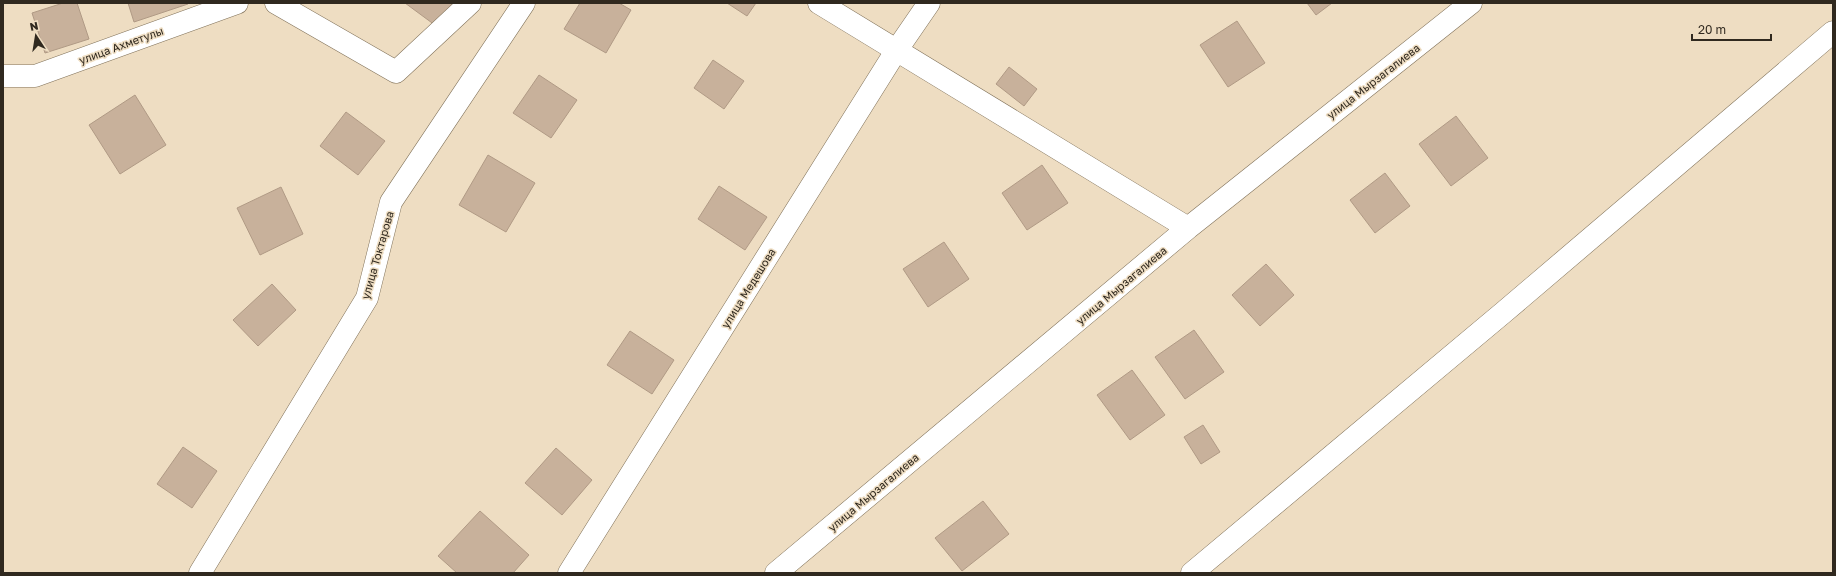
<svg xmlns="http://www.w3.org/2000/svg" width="1836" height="576" font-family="'Golos Text',sans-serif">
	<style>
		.building { fill: #c8b19b; stroke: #b09a85 }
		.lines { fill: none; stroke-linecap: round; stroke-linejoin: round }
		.minor-casing { stroke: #81725a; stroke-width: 23 }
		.minor { stroke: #fff; stroke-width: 22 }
		.labels { text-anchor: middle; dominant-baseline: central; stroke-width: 3; stroke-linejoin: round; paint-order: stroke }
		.street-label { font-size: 11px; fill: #30291f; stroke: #eeddc2 }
	</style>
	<rect width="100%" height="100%" fill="#eeddc2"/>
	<path class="building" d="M 63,3 L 77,3 L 89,39 L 45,53 L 32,13 Z
		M 128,3 L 188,3 L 188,4 L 134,22 Z
		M 405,3 L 463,3 L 443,31 Z
		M 580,3 L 619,3 L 631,10 L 606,53 L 564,29 Z
		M 727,3 L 756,3 L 747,16 Z
		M 1307,3 L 1332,3 L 1316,15 Z
		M 1237,21 L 1265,63 L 1228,87 L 1200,45 Z
		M 713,60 L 744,81 L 724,109 L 694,88 Z
		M 1009,67 L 1037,89 L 1024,106 L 996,84 Z
		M 539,75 L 577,100 L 551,138 L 513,113 Z
		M 135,95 L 166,145 L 120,174 L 89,125 Z
		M 346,112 L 385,141 L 358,175 L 320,146 Z
		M 1456,116 L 1488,158 L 1451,186 L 1419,144 Z
		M 488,155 L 535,183 L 506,232 L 459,205 Z
		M 1042,165 L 1068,203 L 1027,230 L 1002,193 Z
		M 1385,173 L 1410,206 L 1375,233 L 1350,200 Z
		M 719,186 L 767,217 L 745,250 L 698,219 Z
		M 281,187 L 303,234 L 260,255 L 237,208 Z
		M 944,242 L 969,279 L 928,307 L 903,269 Z
		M 1266,264 L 1294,295 L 1260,326 L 1232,295 Z
		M 272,284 L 296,310 L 258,346 L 233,320 Z
		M 1194,330 L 1224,372 L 1185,399 L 1155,357 Z
		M 630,331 L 674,360 L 652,394 L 607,365 Z
		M 1132,370 L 1165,415 L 1130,440 L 1097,395 Z
		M 1203,425 L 1220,452 L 1201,464 L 1184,437 Z
		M 183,447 L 217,471 L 192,508 L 157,484 Z
		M 556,448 L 592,480 L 562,515 L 525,483 Z
		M 983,501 L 1009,534 L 962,571 L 935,538 Z
		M 480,511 L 529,555 L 513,573 L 457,573 L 438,556 Z"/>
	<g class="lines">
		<defs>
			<path id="minor" d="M 276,3 L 396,72 L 470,3
				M 819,3 L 1188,228
				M 3,76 L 35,76 L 237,3
				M 200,573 L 367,298 L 391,202 L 524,3
				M 569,573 L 896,51 L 929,3
				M 776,573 L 1188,228 L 1471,3
				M 1192,573 L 1504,312 L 1833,32"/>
		</defs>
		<use href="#minor" class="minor-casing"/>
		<use href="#minor" class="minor"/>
	</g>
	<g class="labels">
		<g class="street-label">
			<text transform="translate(121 45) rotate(-20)">улица Ахметулы</text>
			<text transform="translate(1373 81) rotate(-38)">улица Мырзагалиева</text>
			<text transform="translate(377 255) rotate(-74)">улица Токтарова</text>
			<text transform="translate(1121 285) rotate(-40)">улица Мырзагалиева</text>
			<text transform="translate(748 288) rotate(-58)">улица Медешова</text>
			<text transform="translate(873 492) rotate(-40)">улица Мырзагалиева</text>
		</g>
	</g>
	<rect width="1836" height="576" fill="none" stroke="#30291f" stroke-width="8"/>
	<g transform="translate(36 36) rotate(348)" stroke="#eeddc2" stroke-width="3" paint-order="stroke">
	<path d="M0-3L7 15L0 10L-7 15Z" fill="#30291f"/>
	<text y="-6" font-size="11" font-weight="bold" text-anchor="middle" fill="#30291f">N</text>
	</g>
	<path d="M1692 34v6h79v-6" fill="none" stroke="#30291f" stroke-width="2"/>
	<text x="1698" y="34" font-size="12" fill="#30291f" stroke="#eeddc2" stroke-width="3" paint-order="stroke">20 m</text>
</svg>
